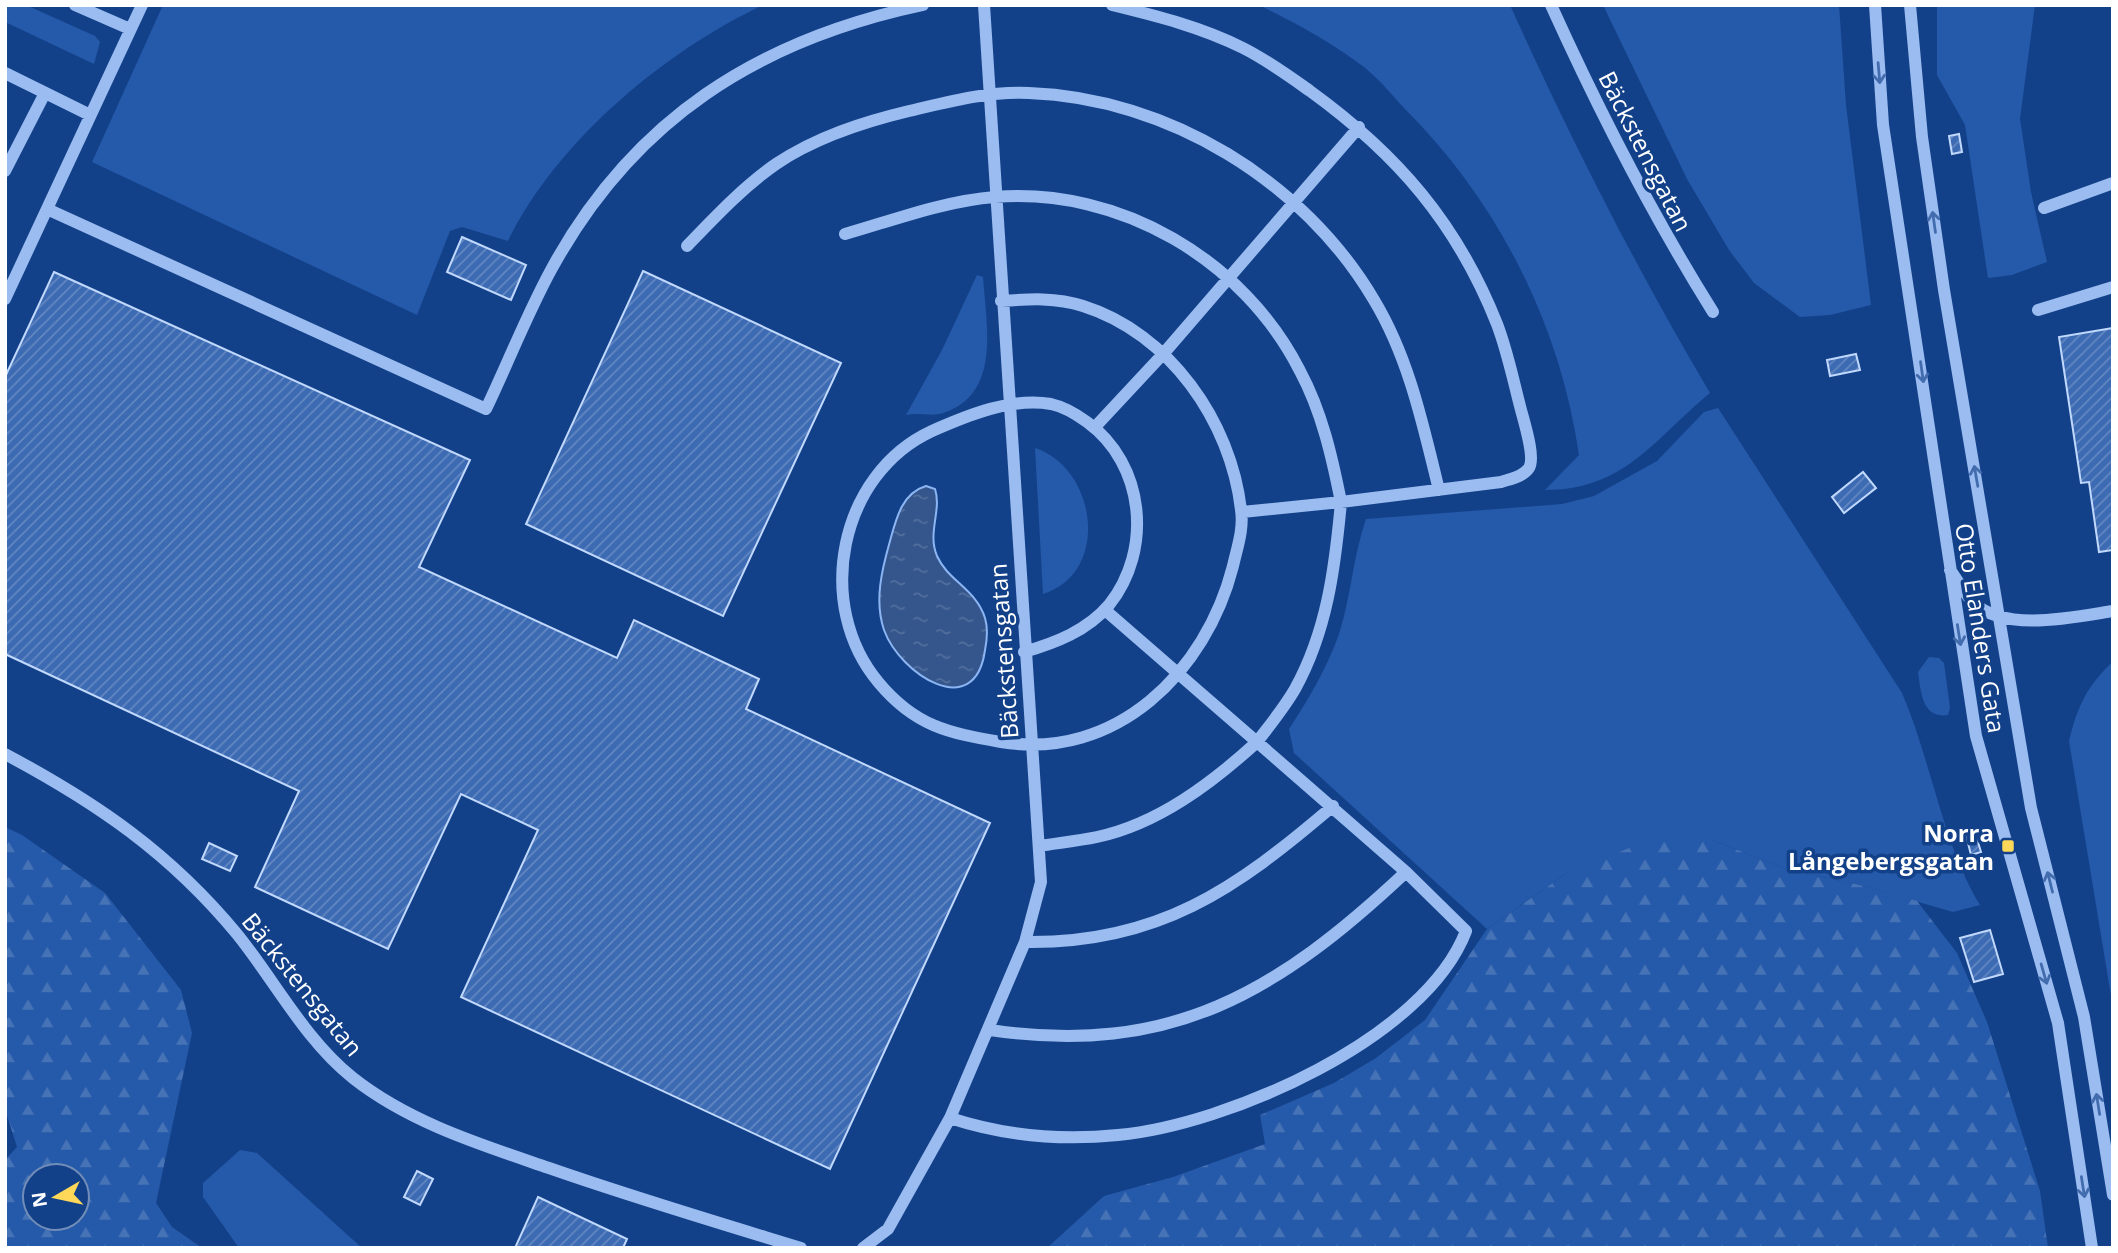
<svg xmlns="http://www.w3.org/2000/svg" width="2118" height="1253" font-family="'Open Sans',sans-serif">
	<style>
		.grass { fill: #2559a9 }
		.forest { fill: url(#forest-firs); fill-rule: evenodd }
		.water { fill: url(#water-ripples); stroke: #8cb6f3; stroke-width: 2 }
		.building { fill: url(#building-hatch); stroke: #c0d8fc; stroke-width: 2 }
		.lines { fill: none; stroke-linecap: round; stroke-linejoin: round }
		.minor { stroke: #9abcf0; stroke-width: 12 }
		.oneway { stroke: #426cad }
		.poi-dot { fill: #ffd859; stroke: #134189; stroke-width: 2.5 }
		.labels { text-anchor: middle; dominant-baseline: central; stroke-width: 7; stroke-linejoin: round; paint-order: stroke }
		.street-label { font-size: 24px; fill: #fff; stroke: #134189 }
		.poi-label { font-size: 24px; font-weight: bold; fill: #fff; stroke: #134189; text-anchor: end }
	</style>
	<defs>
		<pattern id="forest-firs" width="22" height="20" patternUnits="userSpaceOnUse" patternTransform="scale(1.75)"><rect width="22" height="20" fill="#2559a9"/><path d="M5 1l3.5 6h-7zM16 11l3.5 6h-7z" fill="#4672b6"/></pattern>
		<pattern id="water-ripples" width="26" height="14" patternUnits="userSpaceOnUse" patternTransform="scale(1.75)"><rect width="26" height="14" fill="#34568c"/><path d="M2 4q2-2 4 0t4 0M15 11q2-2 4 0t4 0" fill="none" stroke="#526f9d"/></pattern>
		<pattern id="building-hatch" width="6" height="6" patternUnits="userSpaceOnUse" patternTransform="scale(1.75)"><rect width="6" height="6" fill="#3c6ab3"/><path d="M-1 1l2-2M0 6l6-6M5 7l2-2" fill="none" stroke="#6388c2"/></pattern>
	</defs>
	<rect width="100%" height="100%" fill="#134189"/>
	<path class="grass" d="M 5,5 L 26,5 L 95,36 L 100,42 L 94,64 L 5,22 Z
		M 163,5 L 763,5 C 665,51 556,142 508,241 L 462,227 L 450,231 L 417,315 L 92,162 Z
		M 1259,5 L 1510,5 C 1570,138 1636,268 1710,393 C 1654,439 1625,490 1545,490 L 1579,455 C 1560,324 1498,202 1405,109 C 1392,95 1379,79 1364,67 C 1333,43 1294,22 1259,5 Z
		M 1603,5 L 1839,5 L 1846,105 L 1871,305 L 1830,315 L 1800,317 L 1754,283 L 1729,250 L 1687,179 Z
		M 1937,5 L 2035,5 L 2020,119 L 2031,192 L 2047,262 L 2012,275 L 1988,278 L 1965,125 L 1937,75 Z
		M 977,275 L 983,277 C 986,324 1002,394 943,413 C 931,417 919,412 906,415 L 942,350 Z
		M 1718,408 L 1902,693 C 1931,760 1943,845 1980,905 L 1953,912 L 1856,884 L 1789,870 L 1712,840 L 1567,873 L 1487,929 L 1294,753 L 1289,729 C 1308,700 1327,668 1339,634 C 1351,597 1353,556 1366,519 L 1562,504 L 1594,496 L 1657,461 L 1704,412 Z
		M 1035,448 C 1097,468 1111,573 1043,594 Z
		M 1929,657 L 1939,658 L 1944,663 L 1950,708 L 1948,715 C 1922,719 1921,692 1918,672 Z
		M 2113,661 L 2113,1008 L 2069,741 C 2078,705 2086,688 2113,661 Z
		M 240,1150 L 257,1153 L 362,1248 L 239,1248 L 203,1197 L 203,1183 Z"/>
	<path class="forest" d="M 5,827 L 22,835 L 105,893 L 181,990 L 192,1033 L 156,1203 L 172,1227 L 202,1248 L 5,1248 L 5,1160 L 17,1147 L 5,1109 ZM 35,1176 L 77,1176 L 77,1218 L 35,1218 Z
		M 1664,834 L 1712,840 L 1789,870 L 1856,884 L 1917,901 L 1957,953 L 1987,1022 L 2040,1191 L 2048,1248 L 1047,1248 L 1104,1196 L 1173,1177 L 1265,1144 L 1260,1115 L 1334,1083 L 1376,1058 L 1425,1020 L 1487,929 L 1567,873 Z"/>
	<path class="water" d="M 926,486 L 935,489 C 942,510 927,533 937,556 C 948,581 976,589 985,618 C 988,628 987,640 985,650 C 975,723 900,674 884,630 C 874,601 882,569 890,541 C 896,519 902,493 926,486 Z"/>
	<path class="building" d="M 1959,134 L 1962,152 L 1952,154 L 1949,136 Z
		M 462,237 L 526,265 L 511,300 L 447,272 Z
		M 643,271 L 841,363 L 723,616 L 526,524 Z
		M 54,272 L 470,460 L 419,567 L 617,658 L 634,620 L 759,679 L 746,709 L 990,823 L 830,1169 L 461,997 L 538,830 L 461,794 L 388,949 L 255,887 L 299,791 L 5,654 L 5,377 Z
		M 2113,328 L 2113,550 L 2099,552 L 2089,482 L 2081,483 L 2059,337 Z
		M 1856,354 L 1860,370 L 1830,376 L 1827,360 Z
		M 1863,472 L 1876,488 L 1844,513 L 1832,497 Z
		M 1975,832 L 1981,852 L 1971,855 L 1966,835 Z
		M 209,843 L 237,856 L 230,871 L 202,859 Z
		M 1990,930 L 2003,974 L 1974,982 L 1960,938 Z
		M 417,1171 L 433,1179 L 420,1205 L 404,1197 Z
		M 538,1197 L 627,1239 L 623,1248 L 515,1248 Z"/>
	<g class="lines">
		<path class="minor" d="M 75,5 L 130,29
			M 1551,5 C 1599,111 1651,213 1713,312
			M 1875,5 L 1883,125 L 1976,736 L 2058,1023 L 2092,1248
			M 1910,5 L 1922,137 L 1944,290 L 2031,808 L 2084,1017 L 2113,1195
			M 5,73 L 90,115
			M 5,171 L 45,93
			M 2044,208 L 2113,183
			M 47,209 L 486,409 C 508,363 527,314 551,270 C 633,119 758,40 923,5
			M 845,234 C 894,220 944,201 995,197 C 1120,187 1244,260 1300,371 C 1322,412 1332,457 1341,502 L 1242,512
			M 687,246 C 715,217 743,187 776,164 C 816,137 863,122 909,111 C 948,102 988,91 1029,93 C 1168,98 1304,181 1374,300 C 1409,358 1423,425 1439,490
			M 5,299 L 142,5
			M 1001,301 C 1029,299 1056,297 1083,306 C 1169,333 1231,421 1241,510 C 1244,529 1237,548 1233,566 C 1206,672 1116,761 1001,742 C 948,733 915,726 879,683 C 813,605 839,474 932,431 C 968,415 1012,397 1051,404 C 1065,407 1076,414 1087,422 C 1145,464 1153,550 1109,605 C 1087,631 1055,643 1024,652
			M 2038,310 L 2113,287
			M 1095,427 L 1164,353 L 1359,127
			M 1950,570 C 1958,580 1964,594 1973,602 C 2004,633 2075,617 2113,611
			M 5,754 C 97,803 170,853 237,934 C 275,981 305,1040 353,1078 C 410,1123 482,1145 549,1168 C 632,1197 716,1222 801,1248
			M 1039,846 C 1058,843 1078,841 1097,837 C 1158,824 1212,783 1257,742 L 1105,610
			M 1025,942 C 1158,944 1236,889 1333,806
			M 990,1030 C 1171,1057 1278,992 1406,872
			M 950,1118 C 1005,1136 1060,1141 1118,1135 C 1227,1125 1425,1039 1466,931 L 1406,872 L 1257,742 C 1270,725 1284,708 1295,689 C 1327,631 1335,568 1341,502 L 1501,482 C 1510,479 1523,477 1529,468 C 1536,457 1523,419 1520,406 C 1513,379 1507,350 1497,324 C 1457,223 1397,154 1310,91 C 1289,76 1267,60 1243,48 C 1201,27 1157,16 1112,5
			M 863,1248 L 888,1229 L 950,1118 L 1025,942 L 1041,882 L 984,5"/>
	</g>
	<defs><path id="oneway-shaft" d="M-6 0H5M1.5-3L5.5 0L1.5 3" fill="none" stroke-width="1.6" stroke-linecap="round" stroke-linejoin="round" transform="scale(1.75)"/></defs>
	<g class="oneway">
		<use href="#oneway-shaft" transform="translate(1879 73) rotate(85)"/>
		<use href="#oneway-shaft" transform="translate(1934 222) rotate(-98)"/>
		<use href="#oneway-shaft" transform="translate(1922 372) rotate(82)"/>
		<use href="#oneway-shaft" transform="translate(1976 476) rotate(-100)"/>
		<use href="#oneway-shaft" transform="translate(1959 635) rotate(81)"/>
		<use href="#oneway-shaft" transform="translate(2050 882) rotate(-104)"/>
		<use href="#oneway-shaft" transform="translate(2044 974) rotate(74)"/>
		<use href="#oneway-shaft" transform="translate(2098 1104) rotate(-99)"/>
		<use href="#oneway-shaft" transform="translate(2083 1187) rotate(81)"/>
	</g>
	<rect class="poi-dot" x="2001" y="839" width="14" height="14" rx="3.5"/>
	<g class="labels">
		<g class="street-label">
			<text transform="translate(1646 151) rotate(63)">Bäckstensgatan</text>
			<text transform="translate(1981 628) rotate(81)">Otto Elanders Gata</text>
			<text transform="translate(1003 651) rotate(-94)">Bäckstensgatan</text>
			<text transform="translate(303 984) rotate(51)">Bäckstensgatan</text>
		</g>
		<g class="poi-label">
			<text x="1994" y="832">Norra<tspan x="1994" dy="28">Långebergsgatan</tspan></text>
		</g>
	</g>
	<rect width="2118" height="1253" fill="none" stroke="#ffffff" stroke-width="14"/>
	<g transform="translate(56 1197) rotate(261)"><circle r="33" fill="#134189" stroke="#718db8" stroke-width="2"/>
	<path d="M0-5L12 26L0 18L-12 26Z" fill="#ffd859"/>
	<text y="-10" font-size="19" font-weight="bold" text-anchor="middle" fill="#ffffff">N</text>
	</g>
</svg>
